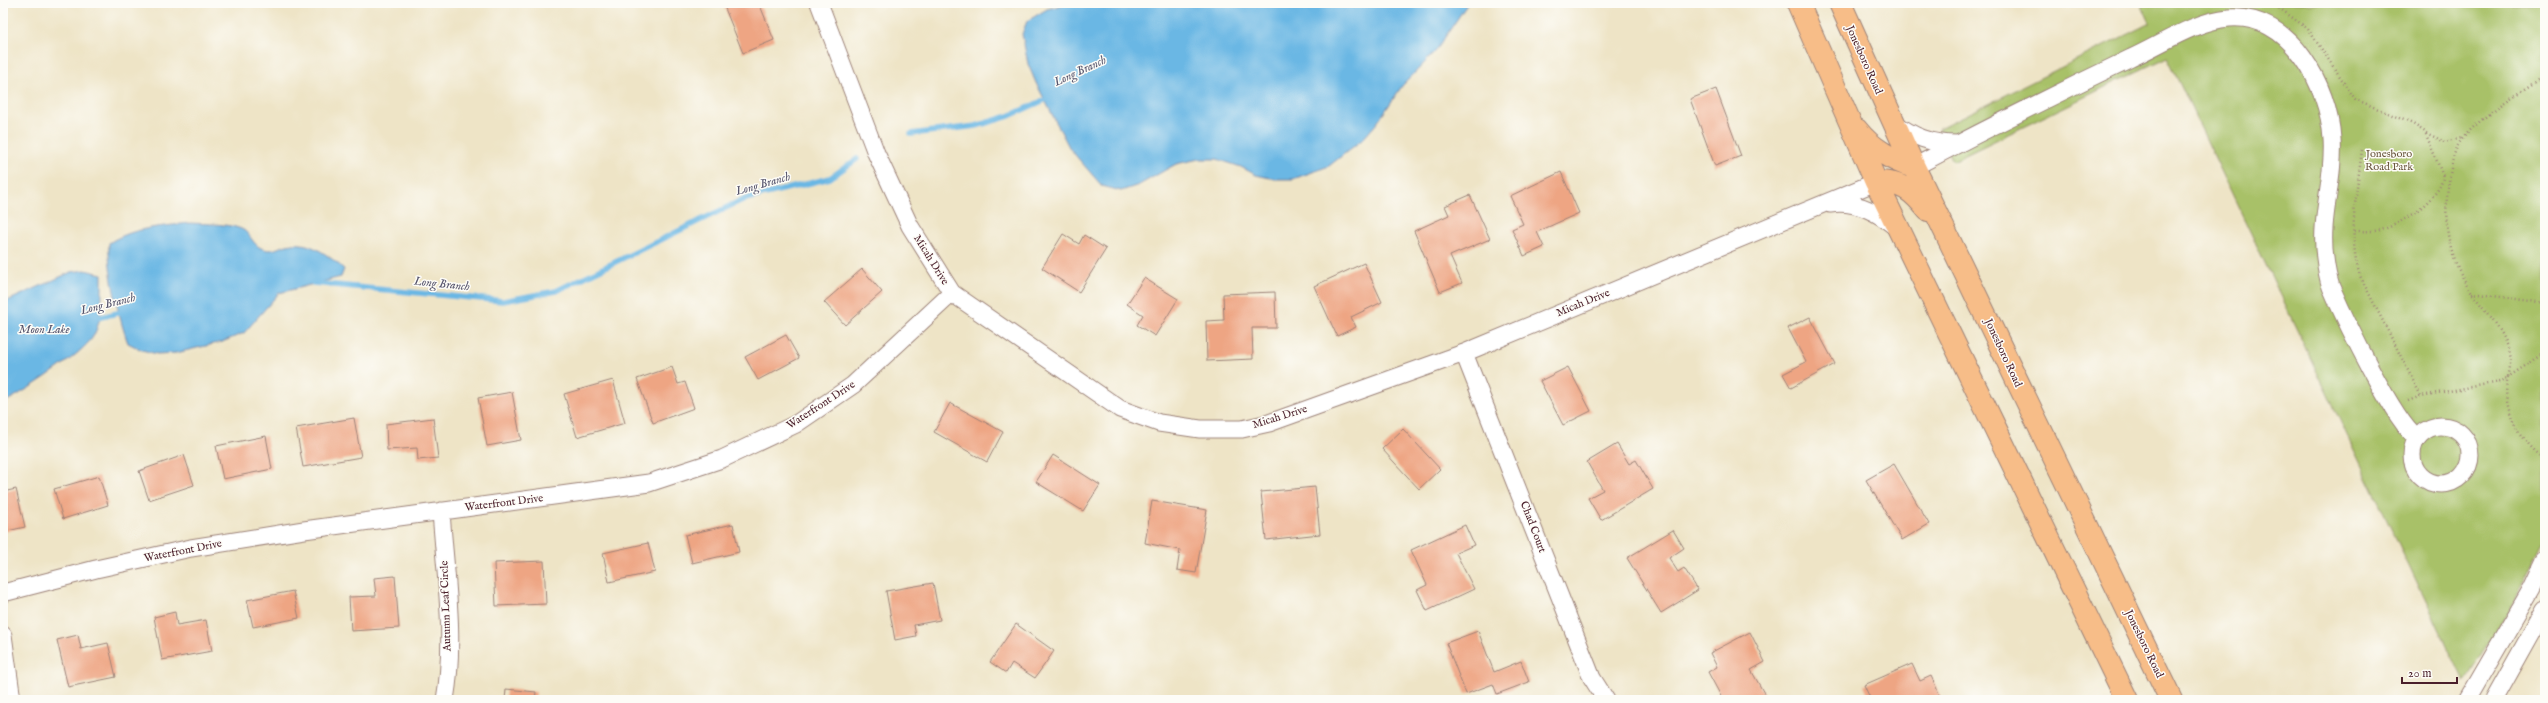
<svg xmlns="http://www.w3.org/2000/svg" width="2548" height="703" font-family="'IM FELL English',serif">
	<style>
		.green { fill: #a8c167; stroke: #797049 }
		.water { fill: #6bb7e4; stroke: #5a6b88 }
		.lines { fill: none; stroke-linecap: round; stroke-linejoin: round }
		.stream { stroke: #6bb7e4; stroke-width: 5.5 }
		.building { fill: #eea583 }
		.minor-casing { stroke: #9c8278; stroke-width: 19 }
		.primary-casing { stroke: #9c8278; stroke-width: 24 }
		.path { stroke: #9c8278; stroke-width: 2.5; stroke-dasharray: 1 3; stroke-linecap: butt }
		.minor { stroke: #fff; stroke-width: 17 }
		.primary { stroke: #f7bd88; stroke-width: 22 }
		.labels { text-anchor: middle; dominant-baseline: central; stroke-width: 3; stroke-linejoin: round; paint-order: stroke }
		.street-label { font-size: 11px; fill: #4a1f2b; stroke: #fdfcf7 }
		.park-label { font-size: 11px; fill: #6b5840; stroke: #fdfcf7 }
		.water-label { font-size: 12px; font-style: italic; fill: #56546c; stroke: #fdfcf7 }
	</style>
	<rect width="100%" height="100%" fill="#fdfcf7"/>
	<filter id="ink" filterUnits="userSpaceOnUse"><feTurbulence type="fractalNoise" baseFrequency=".025" numOctaves="2"/><feDisplacementMap in="SourceGraphic" scale="8" xChannelSelector="R" yChannelSelector="G"/><feConvolveMatrix kernelMatrix="1 2 1 2 8 2 1 2 1" color-interpolation-filters="sRGB"/></filter>
	<filter id="wash" filterUnits="userSpaceOnUse"><feTurbulence type="fractalNoise" baseFrequency=".012" numOctaves="4" result="noise"/><feDisplacementMap in="SourceGraphic" scale="16" xChannelSelector="R" yChannelSelector="G"/><feGaussianBlur stdDeviation="0.9" result="paint"/><feColorMatrix in="noise" values="0 0 0 0 0 0 0 0 0 0 0 0 0 0 0 0 0 1.4 0 .05"/><feComposite in="paint" operator="in"/></filter>
	<g filter="url(#wash)">
		<rect width="100%" height="100%" fill="#eee4c6"/>
		<path class="green" d="M 2141,3 L 2545,3 L 2545,536 L 2510,609 L 2464,681 L 2167,57 L 1953,161 L 1938,129 L 2150,23 Z"/>
		<path class="water" d="M 1071,3 L 1468,3 L 1435,52 L 1402,86 L 1377,123 L 1363,139 L 1329,166 L 1293,179 L 1275,179 L 1256,175 L 1241,167 L 1217,159 L 1199,159 L 1176,164 L 1139,185 L 1121,191 L 1102,186 L 1070,149 L 1036,83 L 1028,64 L 1022,34 L 1027,21 L 1047,9 Z
			M 189,223 C 202,224 237,223 246,232 C 252,238 255,247 264,249 C 274,252 277,247 287,245 C 309,239 328,255 344,269 L 341,277 L 279,293 L 244,333 L 222,342 L 176,353 L 157,354 L 142,350 L 128,343 C 119,319 107,268 109,243 C 134,227 161,227 189,223 Z
			M 85,270 L 102,274 C 102,293 103,318 94,335 C 84,354 23,393 3,403 L 3,303 L 71,272 Z"/>
		<g class="lines">
			<path class="stream" d="M 911,134 L 976,126 L 1009,116 L 1051,97
				M 313,283 L 503,301 L 556,291 L 742,200 L 830,178 L 857,159
				M 93,319 L 125,311"/>
		</g>
		<g id="blocks">
			<path class="building" d="M 731,3 L 759,3 L 774,40 L 743,53 L 724,6 Z
				M 1716,89 L 1741,156 L 1715,166 L 1690,99 Z
				M 1561,172 L 1579,213 L 1537,232 L 1544,247 L 1524,256 L 1512,229 L 1523,224 L 1510,196 Z
				M 1470,195 L 1490,239 L 1450,256 L 1462,283 L 1440,292 L 1414,231 L 1449,215 L 1445,206 Z
				M 1063,234 L 1079,244 L 1084,235 L 1106,249 L 1079,292 L 1042,268 Z
				M 1364,263 L 1382,302 L 1351,317 L 1356,327 L 1337,336 L 1314,286 Z
				M 862,269 L 882,292 L 845,325 L 824,302 Z
				M 1144,278 L 1178,299 L 1155,336 L 1137,325 L 1143,315 L 1127,304 Z
				M 1275,292 L 1276,328 L 1252,328 L 1253,359 L 1207,361 L 1206,321 L 1224,320 L 1223,294 Z
				M 1810,317 L 1835,364 L 1791,388 L 1783,374 L 1806,362 L 1788,328 Z
				M 786,335 L 799,358 L 758,380 L 745,357 Z
				M 672,367 L 678,384 L 685,382 L 694,408 L 653,423 L 637,379 Z
				M 1568,367 L 1591,411 L 1563,425 L 1540,381 Z
				M 613,380 L 625,423 L 577,437 L 564,394 Z
				M 512,392 L 521,440 L 487,446 L 478,398 Z
				M 950,403 L 1003,432 L 987,462 L 934,432 Z
				M 354,418 L 361,457 L 303,467 L 296,428 Z
				M 433,418 L 438,458 L 418,460 L 417,448 L 387,450 L 386,424 Z
				M 1403,429 L 1440,469 L 1419,489 L 1382,449 Z
				M 266,436 L 272,469 L 223,479 L 216,446 Z
				M 1617,444 L 1629,464 L 1636,460 L 1653,489 L 1601,520 L 1588,498 L 1603,490 L 1587,462 Z
				M 184,455 L 194,485 L 149,500 L 139,471 Z
				M 1053,455 L 1100,485 L 1083,511 L 1036,482 Z
				M 1894,464 L 1929,524 L 1902,540 L 1866,480 Z
				M 99,476 L 108,505 L 63,519 L 54,489 Z
				M 1315,487 L 1320,534 L 1266,540 L 1261,492 Z
				M 16,489 L 25,527 L 3,532 L 3,492 Z
				M 1152,501 L 1207,510 L 1196,573 L 1177,570 L 1180,550 L 1145,543 Z
				M 733,524 L 739,552 L 692,563 L 685,535 Z
				M 1465,525 L 1474,545 L 1456,553 L 1474,589 L 1427,611 L 1417,590 L 1427,585 L 1411,550 Z
				M 1673,530 L 1684,548 L 1669,558 L 1678,572 L 1684,568 L 1698,590 L 1661,613 L 1627,558 Z
				M 648,543 L 655,572 L 609,582 L 603,553 Z
				M 544,561 L 546,604 L 496,606 L 494,563 Z
				M 395,576 L 399,628 L 351,631 L 349,597 L 376,596 L 374,578 Z
				M 933,583 L 940,620 L 914,625 L 916,636 L 895,640 L 886,591 Z
				M 293,591 L 299,618 L 253,627 L 247,600 Z
				M 175,612 L 177,625 L 206,620 L 212,651 L 162,660 L 154,617 Z
				M 1016,624 L 1054,651 L 1035,678 L 1012,663 L 1006,673 L 990,662 Z
				M 1478,631 L 1494,672 L 1521,661 L 1529,682 L 1497,694 L 1493,684 L 1466,694 L 1446,643 Z
				M 1750,632 L 1765,662 L 1751,670 L 1765,695 L 1755,700 L 1723,700 L 1708,672 L 1717,667 L 1710,653 Z
				M 78,635 L 81,649 L 108,643 L 116,677 L 68,687 L 57,640 Z
				M 1912,664 L 1920,681 L 1931,676 L 1942,700 L 1871,700 L 1864,685 Z
				M 506,689 L 536,692 L 535,700 L 505,700 Z"/>
		</g>
	</g>
	<g filter="url(#ink)">
		<use href="#blocks" fill-opacity="0" stroke="#9c8278" stroke-width="1"/>
		<g class="lines">
			<defs>
				<path id="minor" d="M 819,3 L 876,153 L 910,226 L 952,293 L 1120,409 L 1159,423 L 1200,429 L 1242,429 L 1269,423 L 1464,353 L 1876,182
					M 1892,121 C 1913,137 1931,144 1957,144
					M 1914,167 C 1986,129 2058,93 2131,58 C 2162,44 2195,21 2229,18 C 2291,13 2329,87 2332,139 C 2335,179 2319,218 2325,258 C 2326,267 2328,278 2331,287 C 2344,317 2393,421 2417,438
					M 1830,204 C 1856,200 1878,212 1898,229
					M 1464,353 L 1592,678 L 1606,700
					M2412 455a29 29 0 1 1 58 0a29 29 0 1 1-58 0Z
					M 441,511 C 445,573 456,638 445,700
					M 3,593 L 96,569 L 191,548 L 304,530 L 649,483 L 722,459 L 796,424 L 853,385 L 952,293
					M 3,635 L 12,700
					M 2467,700 L 2532,588 L 2545,560
					M 2494,700 L 2545,609"/>
				<path id="primary" d="M 1798,3 L 1876,182 L 2127,700
					M 1840,3 L 1914,167 L 2171,700
					M 1857,130 C 1871,148 1893,161 1914,167
					M 1876,182 C 1902,182 1912,190 1928,210"/>
			</defs>
			<use href="#minor" class="minor-casing"/>
			<use href="#primary" class="primary-casing"/>
			<path class="path" d="M 2268,3 L 2282,10 L 2308,29 L 2355,99 L 2413,124 L 2425,132 L 2443,176 C 2442,197 2403,223 2384,229 C 2374,232 2363,231 2353,231
				M 2426,133 L 2445,142 L 2462,138
				M 2362,150 C 2357,192 2347,235 2360,276 L 2421,396 L 2499,382 L 2508,377 C 2518,346 2489,317 2473,294 C 2446,255 2442,220 2450,175 C 2452,163 2454,148 2463,138 C 2483,115 2519,92 2545,76
				M 2472,293 L 2545,303
				M 2545,353 L 2508,377 C 2500,404 2520,445 2545,459
				M 2408,401 L 2421,396"/>
			<use href="#minor" class="minor"/>
			<use href="#primary" class="primary"/>
		</g>
	</g>
	<g class="labels">
		<g class="street-label">
			<text transform="translate(1864 60) rotate(66)">Jonesboro Road</text>
			<text transform="translate(931 260) rotate(58)">Micah Drive</text>
			<text transform="translate(1583 303) rotate(-22)">Micah Drive</text>
			<text transform="translate(2003 353) rotate(65)">Jonesboro Road</text>
			<text transform="translate(821 405) rotate(-33)">Waterfront Drive</text>
			<text transform="translate(1280 417) rotate(-17)">Micah Drive</text>
			<text transform="translate(504 503) rotate(-7)">Waterfront Drive</text>
			<text transform="translate(1533 527) rotate(69)">Chad Court</text>
			<text transform="translate(183 551) rotate(-11)">Waterfront Drive</text>
			<text transform="translate(446 606) rotate(-92)">Autumn Leaf Circle</text>
			<text transform="translate(2144 644) rotate(64)">Jonesboro Road</text>
		</g>
		<g class="park-label">
			<text x="2389" y="154">Jonesboro<tspan x="2389" dy="13">Road Park</tspan></text>
		</g>
		<g class="water-label">
			<text transform="translate(1080 71) rotate(-25)">Long Branch</text>
			<text transform="translate(763 184) rotate(-16)">Long Branch</text>
			<text transform="translate(442 284) rotate(6)">Long Branch</text>
			<text transform="translate(108 304) rotate(-14)">Long Branch</text>
			<text x="44" y="329">Moon Lake</text>
		</g>
	</g>
	<rect width="2548" height="703" fill="none" stroke="#fdfcf7" stroke-width="16"/>
	<path d="M2402 677v6h55v-6" fill="none" stroke="#4a1f2b" stroke-width="2"/>
	<text x="2408" y="677" font-size="12" fill="#4a1f2b" stroke="#fdfcf7" stroke-width="3" paint-order="stroke">20 m</text>
</svg>
